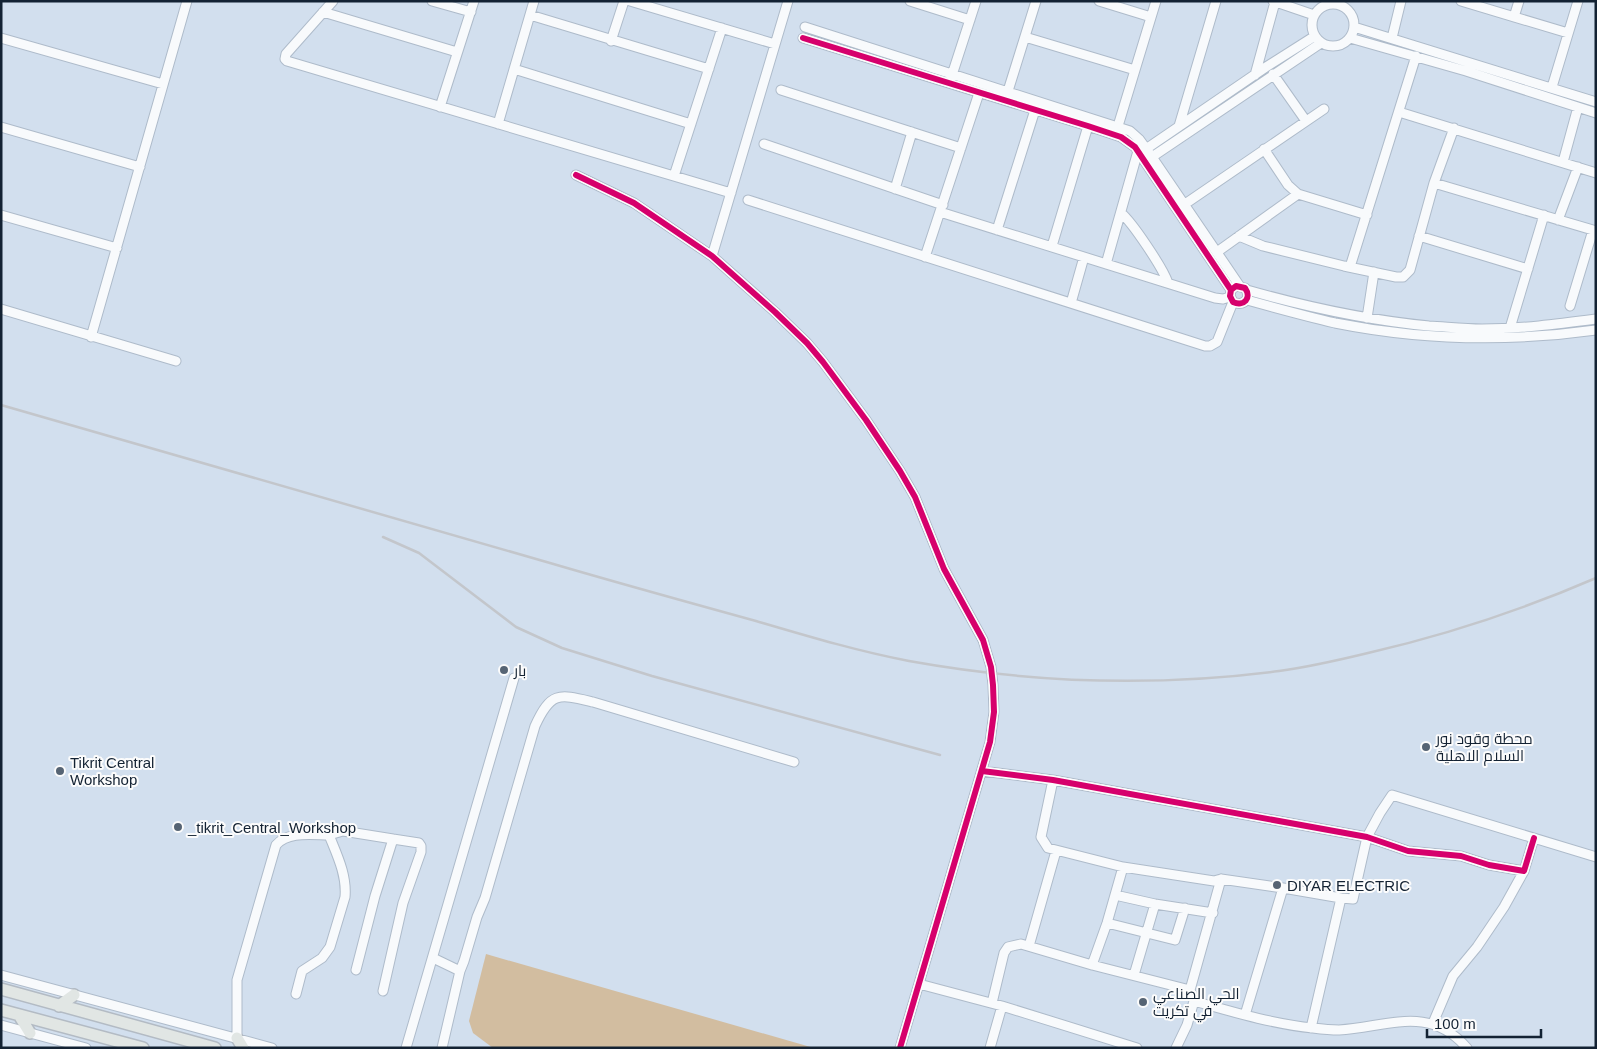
<svg xmlns="http://www.w3.org/2000/svg" width="1597" height="1049" font-family="Arial,Cairo,sans-serif">
	<style>
		.forest { fill: #d2bda0 }
		.lines { fill: none; stroke-linecap: round; stroke-linejoin: round }
		.minor-casing { stroke: #aebbca; stroke-width: 11 }
		.major-casing { stroke: #b3bbc4; stroke-width: 14 }
		.minor { stroke: #f8fafc; stroke-width: 9 }
		.major { stroke: #e1e6e4; stroke-width: 11 }
		.rail { stroke: #c3c6cb; stroke-width: 2.5 }
		.cycleway-casing { stroke: #fcfcfc; stroke-width: 9 }
		.cycleway { stroke: #d6006c; stroke-width: 6 }
		.poi-dot { fill: #566474; stroke: #fcfcfc; stroke-width: 2 }
		.labels { text-anchor: middle; dominant-baseline: central; stroke-width: 4; stroke-linejoin: round; paint-order: stroke }
		.poi-label { font-size: 15px; fill: #132233; stroke: #fcfcfc; text-anchor: start }
	</style>
	<rect width="100%" height="100%" fill="#d2dfee"/>
	<path class="forest" d="M 486,954 L 814,1048 L 493,1048 L 473,1033 L 469,1021 Z"/>
	<g class="lines">
		<defs>
			<path id="minor" d="M 333,1 L 286,54 L 285,59 L 287,61 L 731,193
				M 432,1 L 471,12
				M 630,1 L 775,44
				M 910,1 L 970,20
				M 1099,1 L 1151,17
				M 1273,1 L 1314,15
				M 1461,1 L 1568,33
				M1312 25a21 21 0 1 1 42 0a21 21 0 1 1-42 0Z
				M 323,12 L 457,52
				M 530,15 L 709,69
				M 1514,17 L 1519,1
				M 805,27 L 1130,131 L 1139,139 L 1152,157 L 1239,285
				M 1354,27 L 1596,102
				M 1025,37 L 1135,70
				M 1,38 L 163,84
				M 803,38 L 1088,126 L 1121,137 L 1135,147 L 1231,290 L 1230,296 L 1233,302 C 1244,307 1252,298 1245,288 L 1236,286 L 1231,290
				M 1350,38 L 1466,71 L 1596,113
				M 1392,38 L 1401,1
				M 611,41 L 624,1
				M 514,69 L 691,124
				M 1273,74 L 1306,121
				M 1255,75 L 1275,2
				M 951,78 L 976,1
				M 1552,87 L 1578,1
				M 781,90 L 961,148
				M 1008,91 L 1036,1
				M 440,107 L 474,1
				M 1399,112 L 1596,173
				M 498,124 L 534,1
				M 1118,126 L 1156,1
				M 1179,126 L 1216,1
				M 1,127 L 140,167
				M 764,144 L 943,205
				M 1146,149 L 1266,67 L 1315,36
				M 1264,149 L 1288,185 L 1298,194 L 1367,215
				M 1152,157 L 1321,43
				M 1563,162 L 1578,107
				M 576,175 L 634,203 L 712,256 L 775,312 L 807,343 L 823,362 L 866,420 L 900,471 L 915,497 L 944,569 L 983,640 L 991,667 L 993,685 L 994,712 L 990,742 L 900,1048
				M 674,176 L 722,28
				M 1434,183 L 1596,231
				M 895,189 L 912,132
				M 748,200 L 1205,346 L 1210,346 L 1217,342 L 1233,302
				M 1185,204 L 1324,109
				M 940,212 L 1215,298 L 1223,299 L 1230,297
				M 1121,213 C 1132,222 1163,268 1168,283
				M 1,215 L 117,248
				M 1558,220 L 1578,167
				M 997,230 L 1035,110
				M 1239,236 L 1263,246 L 1344,266 L 1396,277 L 1403,277 L 1410,270 L 1434,183 L 1454,128
				M 1419,236 L 1528,269
				M 1052,246 L 1088,126
				M 1217,252 L 1298,194
				M 712,256 L 788,1
				M 925,257 L 979,93
				M 1106,264 L 1138,151
				M 1350,267 L 1416,56
				M 1247,290 C 1307,307 1367,320 1429,326 C 1447,327 1465,329 1482,329 C 1520,329 1558,324 1596,319
				M 1247,300 C 1276,308 1305,316 1335,323 C 1420,340 1510,342 1596,330
				M 1071,303 L 1084,257
				M 1570,306 L 1593,230
				M 1,309 L 176,361
				M 1367,318 L 1374,272
				M 1510,328 L 1544,215
				M 91,337 L 187,1
				M 982,771 L 1053,780 L 1367,837 L 1408,851 L 1461,856 L 1489,865 L 1524,871 L 1534,838
				M 1053,780 L 1041,837 L 1048,848 L 1123,867 L 1214,881 L 1221,879 L 1283,888 L 1245,1015
				M 329,835 L 343,831 L 393,839 L 375,896 L 356,970
				M 1283,888 L 1341,898
				M 1115,895 L 1155,904 L 1213,913
				M 1107,923 L 1175,940 L 1185,908
				M 1029,946 L 1056,851
				M 433,958 L 460,971 L 464,961 L 477,917 L 485,898 L 535,726 C 551,691 559,694 593,702 L 794,762
				M 1092,965 L 1107,923 L 1123,867
				M 1,975 L 272,1048
				M 1134,975 L 1155,904
				M 919,984 L 1002,1006 L 1137,1048
				M 1190,990 L 1221,879
				M 383,991 L 403,903 L 421,852 L 421,846 L 419,843 L 393,839
				M 992,1003 L 1004,953 L 1008,947 L 1021,944 L 1092,965 L 1190,990 L 1194,1001 C 1233,1012 1273,1024 1313,1028 C 1321,1029 1331,1030 1339,1030 C 1388,1027 1429,1004 1467,1048
				M 1433,1023 L 1453,976 L 1477,947 L 1504,907 L 1524,871
				M 1,1025 L 86,1048
				M 1311,1028 L 1341,898 L 1353,899 L 1367,837 L 1380,813 L 1392,795 L 1596,857
				M 237,1038 L 237,980 L 276,845 C 288,831 312,835 329,835 C 337,855 347,875 345,897 L 330,947 L 322,958 L 302,971 L 296,994
				M 406,1048 L 514,678
				M 442,1048 L 460,971
				M 990,1048 L 1002,1006
				M 1176,1048 L 1187,1025 L 1194,1001"/>
			<path id="major" d="M 1,989 L 215,1048
				M 59,1006 L 74,995
				M 1,1010 L 143,1048
				M 19,1015 L 30,1033
				M 237,1038 L 243,1048"/>
		</defs>
		<use href="#minor" class="minor-casing"/>
		<use href="#major" class="major-casing"/>
		<use href="#minor" class="minor"/>
		<use href="#major" class="major"/>
		<path class="rail" d="M 1,405 C 184,457 367,510 550,563 C 618,583 687,602 756,621 C 807,636 857,651 909,661 C 1031,683 1156,687 1279,671 C 1309,667 1339,660 1368,653 C 1446,635 1522,610 1596,578
			M 383,537 L 419,553 L 516,627 L 562,648 L 652,676 L 940,755"/>
		<defs>
			<path id="cycleway" d="M 803,38 L 1088,126 L 1121,137 L 1135,147 L 1231,290 L 1230,296 L 1233,302 C 1244,307 1252,298 1245,288 L 1236,286 L 1231,290
				M 576,175 L 634,203 L 712,256 L 775,312 L 807,343 L 823,362 L 866,420 L 900,471 L 915,497 L 944,569 L 983,640 L 991,667 L 993,685 L 994,712 L 990,742 L 900,1048
				M 982,771 L 1053,780 L 1367,837 L 1408,851 L 1461,856 L 1489,865 L 1524,871 L 1534,838"/>
		</defs>
		<use href="#cycleway" class="cycleway-casing"/>
		<use href="#cycleway" class="cycleway"/>
	</g>
	<g class="poi-dot">
		<circle cx="504" cy="670" r="5"/>
		<circle cx="1426" cy="747" r="5"/>
		<circle cx="60" cy="771" r="5"/>
		<circle cx="178" cy="827" r="5"/>
		<circle cx="1277" cy="885" r="5"/>
		<circle cx="1143" cy="1002" r="5"/>
	</g>
	<g class="labels">
		<g class="poi-label">
			<text x="514" y="670">بار</text>
			<text x="1436" y="738">محطة وقود نور<tspan x="1436" dy="17">السلام الاهلية</tspan></text>
			<text x="70" y="762">Tikrit Central<tspan x="70" dy="17">Workshop</tspan></text>
			<text x="188" y="827">_tikrit_Central_Workshop</text>
			<text x="1287" y="885">DIYAR ELECTRIC</text>
			<text x="1153" y="993">الحي الصناعي<tspan x="1153" dy="17">في تكريت</tspan></text>
		</g>
	</g>
	<rect width="1597" height="1049" fill="none" stroke="#132233" stroke-width="5"/>
	<path d="M1427 1029v8h114v-8" fill="none" stroke="#132233" stroke-width="2.5"/>
	<text x="1434" y="1029" font-size="15" fill="#132233" stroke="#fcfcfc" stroke-width="4" paint-order="stroke">100 m</text>
</svg>
